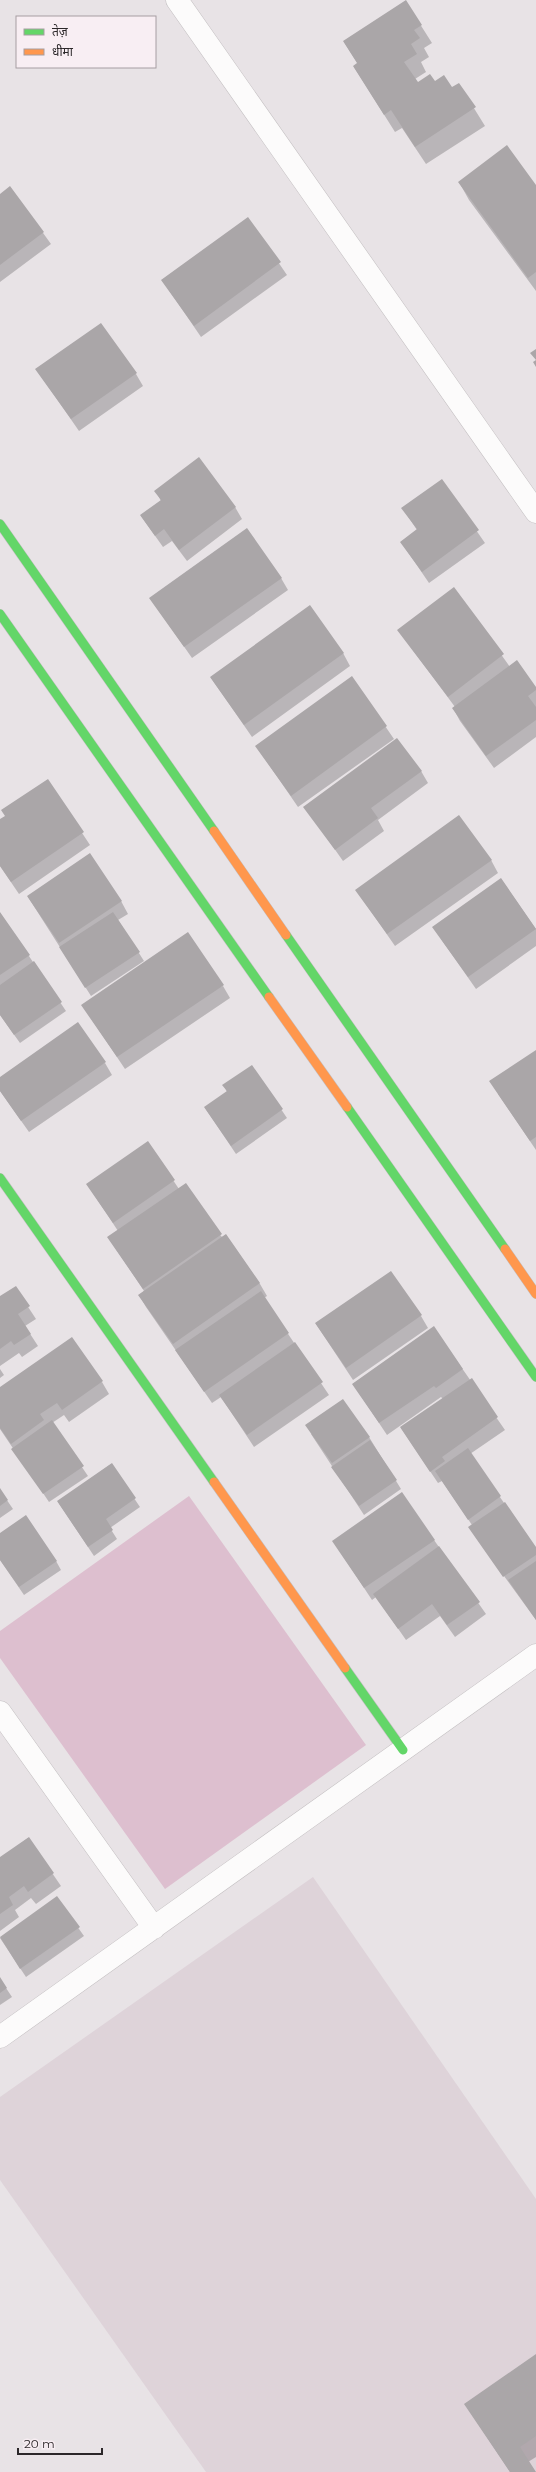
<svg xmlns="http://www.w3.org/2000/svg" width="536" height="2472" font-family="Montserrat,'Noto Sans Devanagari',sans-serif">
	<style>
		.built { fill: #ded3d9 }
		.green { fill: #ddbfcf }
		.shadow { fill: #0003 }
		.building { fill: #aaa6a8 }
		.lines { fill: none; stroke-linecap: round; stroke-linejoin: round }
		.street-casing { stroke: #c3bfc1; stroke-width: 23 }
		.fast-casing { stroke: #c3bfc1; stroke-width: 10 }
		.slow-casing { stroke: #c3bfc1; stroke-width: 10 }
		.street { stroke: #fcfbfb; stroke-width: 22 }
		.fast { stroke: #63d668; stroke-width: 9 }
		.slow { stroke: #ff974d; stroke-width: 9 }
	</style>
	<rect width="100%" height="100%" fill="#e8e3e6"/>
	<path class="built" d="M 313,1877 L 536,2199 L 536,2472 L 206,2472 L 0,2180 L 0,2097 Z"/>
	<path class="green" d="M 189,1496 L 366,1745 L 165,1889 L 0,1658 L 0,1631 Z"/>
	<path class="shadow" d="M 406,2 L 432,43 L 424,48 L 429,57 L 421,62 L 426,72 L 415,79 L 417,84 L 434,83 L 452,89 L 459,84 L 485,126 L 426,164 L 402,128 L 395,132 L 354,67 L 358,64 L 344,42 Z
		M 459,182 L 536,186 L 536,291 L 469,200 Z
		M 10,187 L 51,244 L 0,282 L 0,195 Z
		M 248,218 L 287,275 L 201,337 L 162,280 Z
		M 36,369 L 136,374 L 143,386 L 79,431 Z
		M 442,481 L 485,543 L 429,583 L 401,542 L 417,530 L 403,509 Z
		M 156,491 L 235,507 L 242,519 L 187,561 L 172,541 L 163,547 L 141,516 L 161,501 Z
		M 281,578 L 288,590 L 192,658 L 150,598 Z
		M 454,588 L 510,667 L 536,688 L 536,737 L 494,768 L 460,721 L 453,708 L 455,707 L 398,630 Z
		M 343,653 L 350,666 L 252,737 L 211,678 Z
		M 352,678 L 394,739 L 298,807 L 256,746 Z
		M 421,771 L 428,783 L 378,820 L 384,831 L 343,861 L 305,807 Z
		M 47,780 L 90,845 L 19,894 L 0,866 L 0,821 Z
		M 491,860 L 498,873 L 395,946 L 356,890 Z
		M 501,879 L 536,929 L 536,946 L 476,989 L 441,939 Z
		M 28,897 L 121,901 L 128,914 L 118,920 L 144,961 L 91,996 Z
		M 0,913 L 66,1011 L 20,1043 L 0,1015 Z
		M 223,986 L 230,998 L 125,1069 L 90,1017 Z
		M 536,1051 L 536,1150 L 498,1094 Z
		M 105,1063 L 112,1075 L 29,1132 L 0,1091 L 0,1078 Z
		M 252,1066 L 287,1118 L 236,1154 L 205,1108 L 227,1092 L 224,1086 Z
		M 148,1143 L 179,1189 L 222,1237 L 226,1235 L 260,1284 L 267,1296 L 264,1298 L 329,1395 L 254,1447 L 221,1397 L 212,1403 L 146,1307 L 139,1295 L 144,1291 L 108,1237 L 118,1231 L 87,1184 Z
		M 15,1287 L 36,1319 L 25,1326 L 38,1346 L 22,1357 L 19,1353 L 0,1366 L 0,1298 Z
		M 421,1316 L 428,1328 L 353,1380 L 316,1324 Z
		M 434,1328 L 505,1430 L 470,1454 L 536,1549 L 536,1620 L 475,1536 L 472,1525 L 442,1481 L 438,1483 L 401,1428 L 443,1399 L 441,1397 L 387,1435 L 353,1384 Z
		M 0,1369 L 4,1375 L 0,1378 Z
		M 102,1382 L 109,1394 L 69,1422 L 64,1415 L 52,1423 L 88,1476 L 49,1502 L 0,1429 L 0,1388 Z
		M 311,1434 L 369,1437 L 401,1489 L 364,1515 Z
		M 111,1464 L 140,1507 L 110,1528 L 117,1539 L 94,1556 L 58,1502 Z
		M 0,1490 L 13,1509 L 0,1518 Z
		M 0,1534 L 56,1561 L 61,1570 L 24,1595 L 0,1560 Z
		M 434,1540 L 486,1614 L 455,1637 L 440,1616 L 406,1640 L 376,1597 L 372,1600 L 333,1541 Z
		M 28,1838 L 61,1886 L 36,1904 L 31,1898 L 15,1910 L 19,1917 L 0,1931 L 0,1859 Z
		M 57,1898 L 84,1936 L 26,1977 L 0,1938 Z
		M 0,1979 L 12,1997 L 0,2005 Z
		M 536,2355 L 536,2457 L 528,2462 L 535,2472 L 510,2472 L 465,2404 Z"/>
	<path class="building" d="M 406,0 L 422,25 L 414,30 L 420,38 L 411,44 L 417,54 L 404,62 L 418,82 L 430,74 L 435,81 L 444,75 L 452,87 L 459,83 L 476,107 L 415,147 L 391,110 L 384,115 L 353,66 L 357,63 L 343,41 Z
		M 507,145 L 536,185 L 536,272 L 528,278 L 458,182 Z
		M 10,186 L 44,232 L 0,265 L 0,194 Z
		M 248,217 L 281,262 L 194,326 L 161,280 Z
		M 101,323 L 137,373 L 71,419 L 35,369 Z
		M 536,349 L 536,367 L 533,362 L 536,360 L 530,353 Z
		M 199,457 L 236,507 L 179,550 L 164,529 L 155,536 L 140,515 L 161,500 L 154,491 Z
		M 442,479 L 479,530 L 422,572 L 400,542 L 417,529 L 401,508 Z
		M 247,528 L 282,578 L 184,647 L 149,598 Z
		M 454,587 L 504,654 L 448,697 L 397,630 Z
		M 310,605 L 344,653 L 244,725 L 210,677 Z
		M 517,660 L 536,687 L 536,690 L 528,696 L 536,707 L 536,720 L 486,756 L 452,708 Z
		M 352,676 L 387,726 L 291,796 L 255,746 Z
		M 397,738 L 422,771 L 371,808 L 378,818 L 335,850 L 303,807 Z
		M 48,779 L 84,832 L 11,882 L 0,866 L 0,819 L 5,816 L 1,810 Z
		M 459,815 L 492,860 L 387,934 L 355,890 Z
		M 90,853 L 122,901 L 59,943 L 27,896 Z
		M 501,878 L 536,929 L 468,977 L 432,927 Z
		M 0,912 L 30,955 L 0,975 Z
		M 113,912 L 140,952 L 85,988 L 59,947 Z
		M 188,932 L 224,985 L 117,1057 L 81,1005 Z
		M 34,961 L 62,1002 L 14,1035 L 0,1015 L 0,985 Z
		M 78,1022 L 106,1062 L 21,1121 L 0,1091 L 0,1077 Z
		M 536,1050 L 536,1137 L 530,1141 L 489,1081 Z
		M 252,1065 L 283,1109 L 231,1146 L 204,1107 L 227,1091 L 222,1085 Z
		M 148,1141 L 175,1180 L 113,1223 L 86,1184 Z
		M 186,1183 L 222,1234 L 143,1289 L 107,1237 Z
		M 226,1234 L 260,1283 L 173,1344 L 138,1295 Z
		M 391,1271 L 422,1315 L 346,1368 L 315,1323 Z
		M 16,1286 L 30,1306 L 18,1314 L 31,1334 L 14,1345 L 11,1341 L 0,1349 L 0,1296 Z
		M 261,1291 L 289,1333 L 204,1392 L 175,1350 Z
		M 434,1326 L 463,1369 L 436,1388 L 434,1386 L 379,1423 L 352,1384 Z
		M 72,1337 L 103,1381 L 62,1410 L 57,1403 L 40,1414 L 44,1420 L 11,1444 L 0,1428 L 0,1387 Z
		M 295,1342 L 323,1382 L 247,1435 L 219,1395 Z
		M 472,1378 L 498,1417 L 442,1457 L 445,1461 L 430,1472 L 400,1427 Z
		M 343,1399 L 370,1437 L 332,1463 L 305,1425 Z
		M 52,1420 L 84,1466 L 43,1494 L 11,1449 Z
		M 370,1440 L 397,1480 L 359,1506 L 331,1467 Z
		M 468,1448 L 501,1496 L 468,1520 L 435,1471 Z
		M 112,1463 L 136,1498 L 106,1519 L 113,1530 L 88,1547 L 57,1501 Z
		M 0,1488 L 8,1500 L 0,1506 Z
		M 402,1492 L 435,1540 L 364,1588 L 332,1541 Z
		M 505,1502 L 536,1547 L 536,1555 L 503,1577 L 468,1527 Z
		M 26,1515 L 57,1561 L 19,1587 L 0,1560 L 0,1533 Z
		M 439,1546 L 480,1602 L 447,1625 L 432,1604 L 398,1629 L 373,1594 Z
		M 536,1561 L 536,1620 L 508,1580 Z
		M 29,1837 L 54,1873 L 28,1892 L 24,1886 L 9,1897 L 13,1905 L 0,1914 L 0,1857 Z
		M 57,1896 L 80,1927 L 20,1969 L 0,1937 Z
		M 0,1977 L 7,1988 L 0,1993 Z
		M 536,2354 L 536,2436 L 520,2447 L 536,2472 L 510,2472 L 464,2404 Z"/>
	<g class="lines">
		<defs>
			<path id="street" d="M 177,0 L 536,512
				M 0,1712 L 154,1928
				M 0,2037 L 536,1655"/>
			<path id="fast" d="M 0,524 L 214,831
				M 0,614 L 269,997
				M 286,935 L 505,1249
				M 347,1107 L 536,1377
				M 0,1178 L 214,1482
				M 345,1668 L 403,1750"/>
			<path id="slow" d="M 214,831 L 286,935
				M 269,997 L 347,1107
				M 505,1249 L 536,1294
				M 214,1482 L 345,1668"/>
		</defs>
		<use href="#street" class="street-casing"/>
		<use href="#fast" class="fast-casing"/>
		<use href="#slow" class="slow-casing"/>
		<use href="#street" class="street"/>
		<use href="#fast" class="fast"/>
		<use href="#slow" class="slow"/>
	</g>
	<rect x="16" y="16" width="140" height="52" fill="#f8eef3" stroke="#a69ea2"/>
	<rect x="24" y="29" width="20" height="6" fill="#63d668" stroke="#a69ea2"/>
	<text x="52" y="36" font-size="12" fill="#2b2729">तेज़</text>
	<rect x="24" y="49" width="20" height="6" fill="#ff974d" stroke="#a69ea2"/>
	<text x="52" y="56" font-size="12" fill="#2b2729">धीमा</text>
	<path d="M18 2448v6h84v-6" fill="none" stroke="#2b2729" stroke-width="2"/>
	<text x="24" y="2448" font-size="12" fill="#2b2729" stroke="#f8eef3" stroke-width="3" paint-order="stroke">20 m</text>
</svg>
